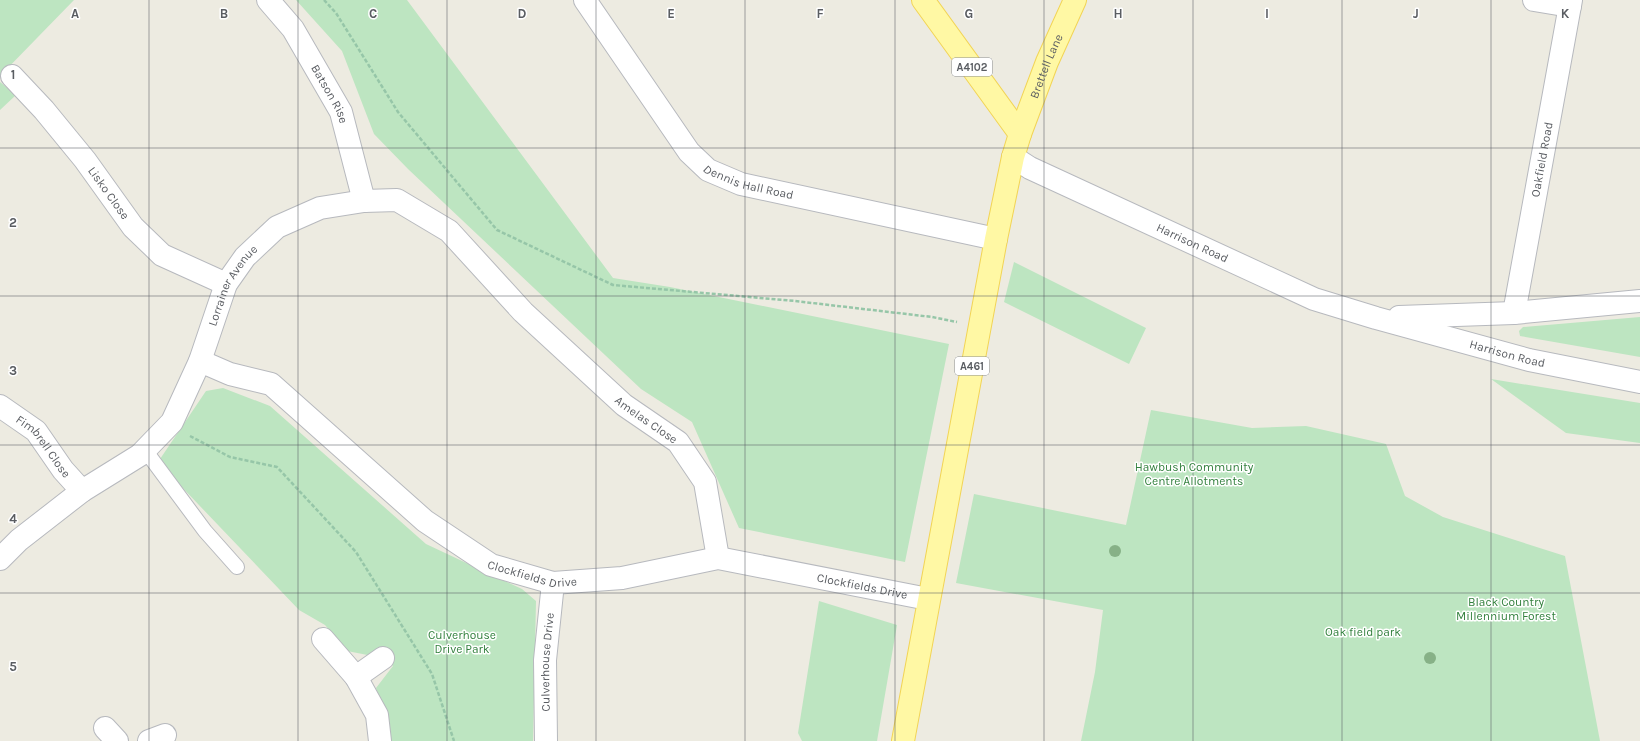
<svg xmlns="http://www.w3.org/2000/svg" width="1640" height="741" font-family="Karla,sans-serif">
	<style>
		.green { fill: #bde5c1 }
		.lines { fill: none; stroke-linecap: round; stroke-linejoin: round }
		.lane-casing { stroke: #b7b9be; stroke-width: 16 }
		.street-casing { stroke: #b7b9be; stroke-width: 24 }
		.primary-casing { stroke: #f2d455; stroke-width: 24 }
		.path { stroke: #96c6a8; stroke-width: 2.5; stroke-dasharray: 4 2; stroke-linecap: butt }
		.lane { stroke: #fff; stroke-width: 14 }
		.street { stroke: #fff; stroke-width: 22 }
		.primary { stroke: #fff8a4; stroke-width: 22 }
		.tree { fill: #87b187 }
		.grid { fill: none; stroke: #5a5d62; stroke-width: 1; stroke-opacity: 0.55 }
		.labels { text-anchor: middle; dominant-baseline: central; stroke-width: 3; stroke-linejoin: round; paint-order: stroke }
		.shield { fill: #fff; stroke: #8c8e91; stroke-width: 1 }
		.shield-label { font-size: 11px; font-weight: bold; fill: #5a5d62 }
		.street-label { font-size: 12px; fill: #5a5d62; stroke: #fff }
		.park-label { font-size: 12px; fill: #33813e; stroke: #fff }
		.grid-label { font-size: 13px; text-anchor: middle; font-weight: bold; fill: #5a5d62; stroke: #fff; stroke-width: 3; stroke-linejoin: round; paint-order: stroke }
	</style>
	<rect width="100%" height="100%" fill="#edebe1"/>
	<path class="green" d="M 0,0 L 74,0 L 0,76 Z
		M 296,0 L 407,0 L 613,278 L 670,287 L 949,344 L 905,562 L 739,528 L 692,422 L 641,389 L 408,169 L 374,134 L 342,51 Z
		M 0,82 L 16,95 L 0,110 Z
		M 1014,262 L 1146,328 L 1129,364 L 1004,302 Z
		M 1640,317 L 1640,357 L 1520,336 L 1519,331 L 1523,327 Z
		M 1491,379 L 1640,403 L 1640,443 L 1566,433 Z
		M 223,388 L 270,406 L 426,544 L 522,589 L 536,601 L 533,741 L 390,741 L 376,688 L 393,666 L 383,658 L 347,651 L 325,625 L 299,610 L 158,462 L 206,391 Z
		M 1151,410 L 1252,428 L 1306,426 L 1386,444 L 1405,496 L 1443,517 L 1565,556 L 1600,741 L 1081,741 L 1095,672 L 1103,610 L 956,583 L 974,494 L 1126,525 Z
		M 819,601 L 897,625 L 877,741 L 802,741 L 798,733 Z"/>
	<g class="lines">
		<defs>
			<path id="lane" d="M 145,450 L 205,531 L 237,567"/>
			<g id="street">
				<path id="s1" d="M 268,0 L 293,29 L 341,112 L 364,201"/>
				<path id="s2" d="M 585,0 L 689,152 L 708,170 L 741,184 L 996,239"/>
				<path d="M 1534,0 L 1570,6"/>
				<path id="s3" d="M 12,76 L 44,110 L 85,160 L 133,227 L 162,255 L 226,284"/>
				<path id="s4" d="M 1013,157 L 1030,168 L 1314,299 L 1376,318 L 1529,360 L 1640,382"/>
				<path id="s5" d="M 1514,313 L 1571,0"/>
				<path d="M 1399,317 L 1514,313 L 1640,301"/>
				<path id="s6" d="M 200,361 L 230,374 L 271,384 L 425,521 L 491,565 L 553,583 L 622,578 L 718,558 L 928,599"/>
				<path id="s7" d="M 0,406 L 36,431 L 63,470 L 82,491"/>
				<path id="s8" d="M 0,559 L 19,540 L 82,491 L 140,455 L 172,422 L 200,361 L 226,284 L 245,257 L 277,227 L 320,208 L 364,201 L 397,200 L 449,231 L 523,312 L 624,405 L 678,442 L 705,482 L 718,558"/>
				<path d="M 323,639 L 356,677 L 377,715 L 380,741"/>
				<path d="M 356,677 L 383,658"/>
				<path d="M 105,728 L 117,741"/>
				<path d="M 149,741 L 165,735"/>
				<path id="s9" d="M 546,741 L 545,660 L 553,583"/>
			</g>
			<g id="primary">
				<path d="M 923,0 L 1020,134"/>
				<path id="s10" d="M 903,741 L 996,239 L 1013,157 L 1020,134 L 1047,62 L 1075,0"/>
			</g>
		</defs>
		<use href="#lane" class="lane-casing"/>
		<use href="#street" class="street-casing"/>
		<use href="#primary" class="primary-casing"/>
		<path class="path" d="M 324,0 L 336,13 L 398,112 L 497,230 L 613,285 L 795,301 L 932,317 L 957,322
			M 190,436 L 230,457 L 277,467 L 356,552 L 432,674 L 454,741"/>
		<use href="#lane" class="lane"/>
		<use href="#street" class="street"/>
		<use href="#primary" class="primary"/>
	</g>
	<g class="tree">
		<circle cx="1115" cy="551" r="6"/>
		<circle cx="1430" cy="658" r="6"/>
	</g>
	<path class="grid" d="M 149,0 L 149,741M 298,0 L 298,741M 447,0 L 447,741M 596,0 L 596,741M 745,0 L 745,741M 895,0 L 895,741M 1044,0 L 1044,741M 1193,0 L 1193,741M 1342,0 L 1342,741M 1491,0 L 1491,741M 0,148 L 1640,148M 0,296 L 1640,296M 0,445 L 1640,445M 0,593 L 1640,593"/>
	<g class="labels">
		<g class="shield">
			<rect x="952" y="58" width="40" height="18" rx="3"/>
			<rect x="955" y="357" width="34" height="18" rx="3"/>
		</g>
		<g class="shield-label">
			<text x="972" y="67">A4102</text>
			<text x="972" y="366">A461</text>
		</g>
		<g class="street-label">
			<text stroke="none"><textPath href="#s10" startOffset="691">Brettell Lane</textPath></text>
			<text stroke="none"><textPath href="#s1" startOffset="113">Batson Rise</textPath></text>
			<text stroke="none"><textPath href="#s5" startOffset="156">Oakfield Road</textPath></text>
			<text stroke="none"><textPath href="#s2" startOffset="253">Dennis Hall Road</textPath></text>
			<text stroke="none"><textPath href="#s3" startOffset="152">Lisko Close</textPath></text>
			<text stroke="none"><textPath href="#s4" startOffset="199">Harrison Road</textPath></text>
			<text stroke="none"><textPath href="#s8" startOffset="371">Lorrainer Avenue</textPath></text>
			<text stroke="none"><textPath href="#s4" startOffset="534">Harrison Road</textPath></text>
			<text stroke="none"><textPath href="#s8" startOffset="905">Amelas Close</textPath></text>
			<text stroke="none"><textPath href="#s7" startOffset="60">Fimbrell Close</textPath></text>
			<text stroke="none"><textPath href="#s6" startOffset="403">Clockfields Drive</textPath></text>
			<text stroke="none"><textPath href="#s6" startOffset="739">Clockfields Drive</textPath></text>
			<text stroke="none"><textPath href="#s9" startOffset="79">Culverhouse Drive</textPath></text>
		</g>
		<g class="park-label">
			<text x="1194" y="467">Hawbush Community<tspan x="1194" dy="14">Centre Allotments</tspan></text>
			<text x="1506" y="602">Black Country<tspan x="1506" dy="14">Millennium Forest</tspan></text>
			<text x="1363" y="632">Oak field park</text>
			<text x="462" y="635">Culverhouse<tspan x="462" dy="14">Drive Park</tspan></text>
		</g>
	</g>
	<g class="grid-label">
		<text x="75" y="18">A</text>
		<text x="224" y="18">B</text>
		<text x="373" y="18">C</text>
		<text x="522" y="18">D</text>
		<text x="671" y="18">E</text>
		<text x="820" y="18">F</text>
		<text x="969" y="18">G</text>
		<text x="1118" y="18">H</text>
		<text x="1267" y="18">I</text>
		<text x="1416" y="18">J</text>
		<text x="1565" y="18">K</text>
		<text x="13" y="79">1</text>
		<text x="13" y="227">2</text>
		<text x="13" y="375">3</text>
		<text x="13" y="523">4</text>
		<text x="13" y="671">5</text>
	</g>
</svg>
